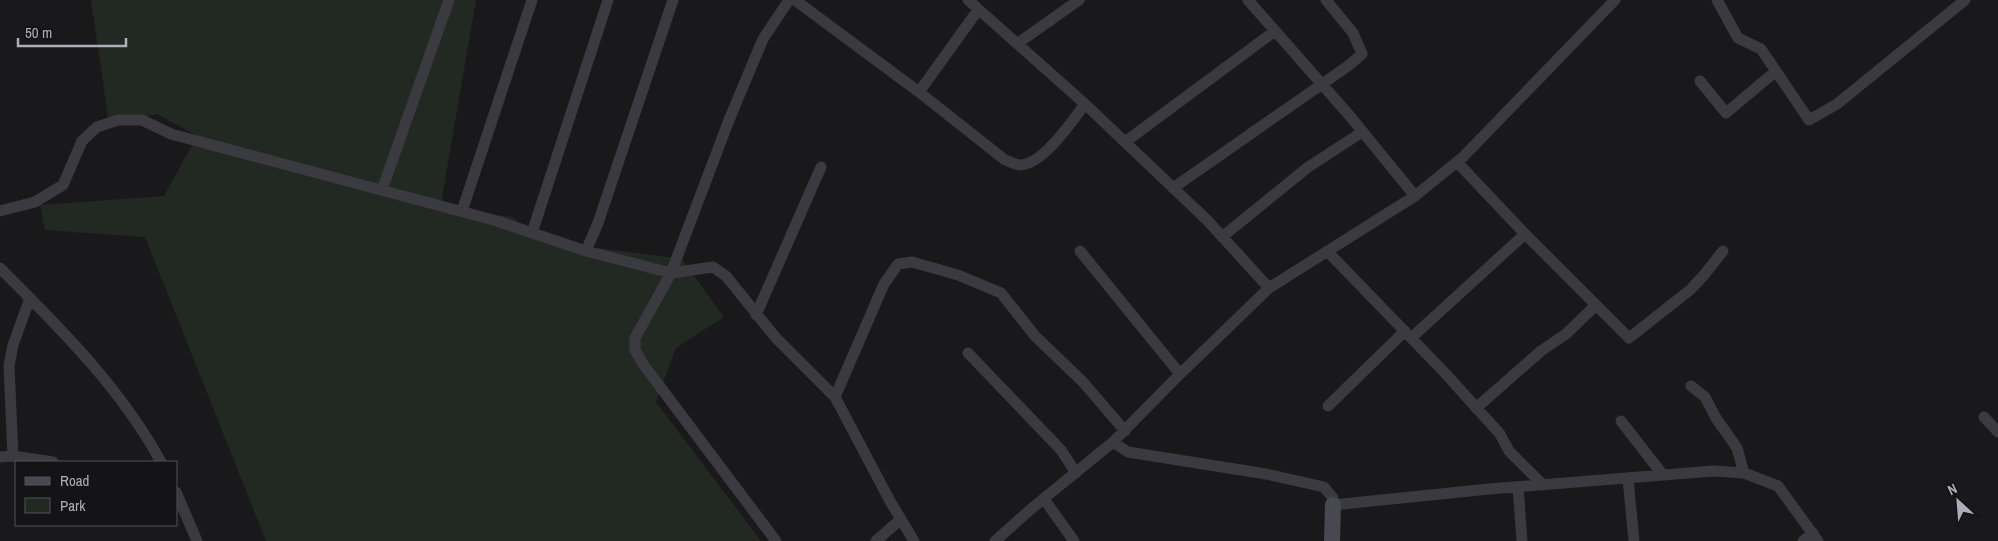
<svg xmlns="http://www.w3.org/2000/svg" width="1998" height="541" font-family="'Archivo Narrow',sans-serif">
	<style>
		.green { fill: #212922 }
		.lines { fill: none; stroke-linecap: round; stroke-linejoin: round }
		.street { stroke: #3a3a40; stroke-width: 11 }
		.secondary { stroke: #484950; stroke-width: 16 }
	</style>
	<rect width="100%" height="100%" fill="#19191b"/>
	<path class="green" d="M 91,0 L 476,0 L 440,209 L 512,217 L 544,241 L 682,259 L 724,317 L 676,348 L 656,402 L 761,541 L 266,541 L 145,237 L 45,230 L 40,205 L 164,196 L 197,136 L 157,114 L 109,124 Z"/>
	<g class="lines">
		<path class="street" d="M 673,0 L 598,223 L 586,251 L 671,273 L 713,267 L 726,276 L 776,338 L 835,397 L 890,501 L 914,541
			M 795,0 L 919,92 L 1005,160 C 1009,161 1016,165 1020,165 C 1043,165 1072,121 1085,104
			M 968,0 L 1085,104 L 1207,220 L 1269,288
			M 1248,0 L 1349,115 L 1415,196
			M 1717,0 L 1738,38 L 1761,49 L 1809,120 L 1837,104 L 1965,0
			M 1018,43 L 1079,0
			M 1700,81 L 1726,113 L 1776,71
			M 919,92 L 978,10
			M 1125,142 L 1275,31
			M 1457,162 L 1525,234 L 1629,338 L 1690,290 L 1704,275 L 1723,251
			M 1173,188 L 1348,66 L 1362,54 L 1353,33 L 1326,0
			M 382,190 L 449,0
			M 0,211 L 35,202 L 63,185 L 82,141 L 97,127 L 118,120 L 142,120 L 171,134 L 497,221 L 586,251
			M 462,211 L 532,0
			M 532,233 L 608,0
			M 1222,237 L 1307,168 L 1362,132
			M 1080,251 L 1180,374
			M 1327,251 L 1445,373 L 1500,434 L 1509,451 L 1543,485
			M 0,268 C 60,328 120,387 161,462
			M 756,315 L 821,167
			M 1411,338 L 1525,234
			M 968,353 L 1061,450 L 1076,473
			M 1691,386 L 1705,397 L 1716,418 L 1737,448 L 1744,473
			M 835,397 L 884,284 L 898,264 L 912,262 L 958,275 L 1001,293 L 1035,336 L 1083,382 L 1125,431
			M 1328,406 L 1405,331
			M 1476,408 L 1541,351 L 1566,334 L 1596,305
			M 1984,417 L 1998,432
			M 1621,421 L 1663,475
			M 1113,442 L 1128,452 L 1266,474 L 1324,487 L 1333,498 L 1333,505 L 1489,489 L 1713,471 L 1744,473 L 1778,486 L 1818,541
			M 13,456 L 9,366 L 13,345 L 30,298
			M 0,457 L 13,456 L 53,462
			M 1628,479 L 1634,541
			M 1518,487 L 1522,541
			M 176,492 L 197,541
			M 1044,499 L 1074,541
			M 776,541 L 643,364 L 635,350 L 635,338 L 671,273 L 729,120 L 763,39 L 789,0
			M 876,541 L 901,519
			M 995,541 L 1031,509 L 1113,442 L 1180,374 L 1269,288 L 1415,196 L 1463,157 L 1615,0
			M 1803,541 L 1813,533"/>
		<path class="secondary" d="M 1332,541 L 1333,505"/>
	</g>
	<rect x="15" y="461" width="162" height="65" fill="#141416" stroke="#515258"/>
	<rect x="25" y="477" width="25" height="8" fill="#484950" stroke="#515258"/>
	<text x="60" y="486" font-size="15" fill="#acafba">Road</text>
	<rect x="25" y="498" width="25" height="15" fill="#212922" stroke="#515258"/>
	<text x="60" y="511" font-size="15" fill="#acafba">Park</text>
	<g transform="translate(1958 501) rotate(334)" stroke="#141416" stroke-width="4" paint-order="stroke">
	<path d="M0-4L9 19L0 12L-9 19Z" fill="#acafba"/>
	<text y="-8" font-size="14" font-weight="bold" text-anchor="middle" fill="#acafba">N</text>
	</g>
	<path d="M18 38v8h108v-8" fill="none" stroke="#acafba" stroke-width="2.5"/>
	<text x="25" y="38" font-size="15" fill="#acafba" stroke="#141416" stroke-width="4" paint-order="stroke">50 m</text>
</svg>
